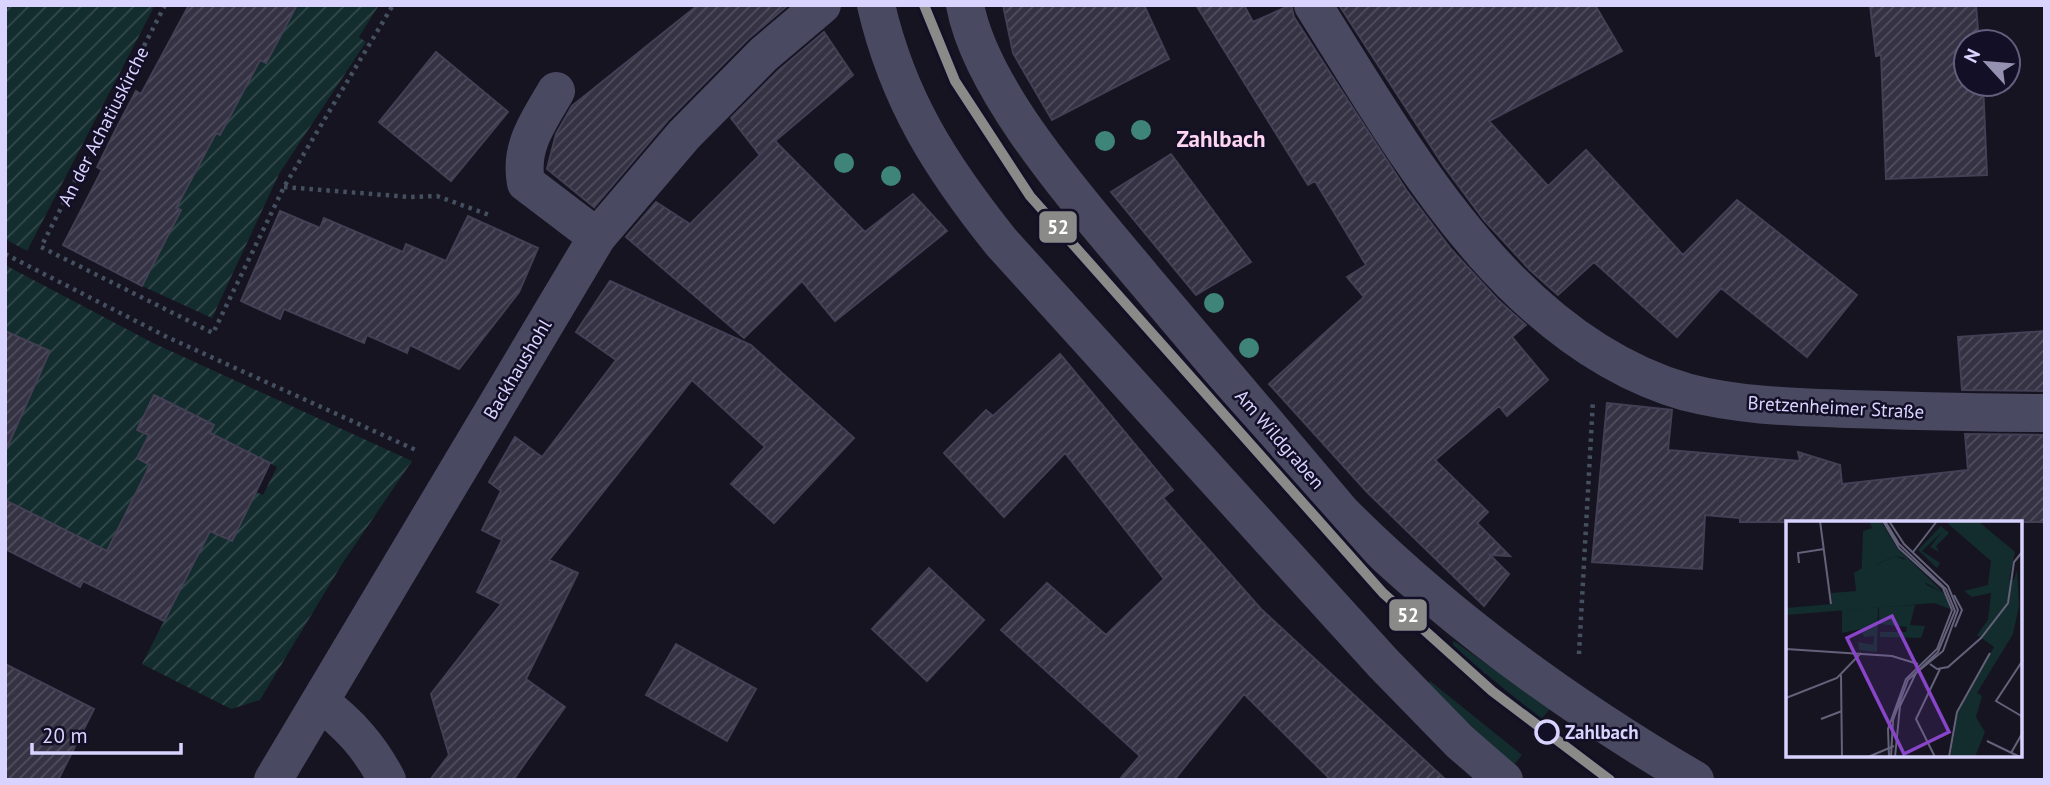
<svg xmlns="http://www.w3.org/2000/svg" width="2050" height="785" font-family="'PT Sans',sans-serif">
	<style>
		.grass { fill: url(#grass-tufts) }
		.garden { fill: url(#garden-furrows) }
		.building { fill: url(#building-hatch); stroke: #433f54; stroke-width: 2 }
		.lines { fill: none; stroke-linecap: round; stroke-linejoin: round }
		.path { stroke: #44505f; stroke-width: 4.5; stroke-dasharray: 3.5 5; stroke-linecap: butt }
		.minor { stroke: #4a4962; stroke-width: 38 }
		.tertiary { stroke: #4a4962; stroke-width: 38 }
		.tram-1-casing { stroke: #130f26; stroke-width: 16 }
		.tram-1 { stroke: #8a8a89; stroke-width: 10 }
		.tree { fill: #3e8478 }
		.stop-dot { fill: #130f26; stroke: #d9d4ff; stroke-width: 3.5 }
		.labels { text-anchor: middle; dominant-baseline: central; stroke-width: 5; stroke-linejoin: round; paint-order: stroke }
		.street-label { font-size: 19px; fill: #d9d4ff; stroke: #130f26 }
		.stop-label { font-size: 19px; font-weight: bold; fill: #d9d4ff; stroke: #130f26; text-anchor: start }
		.quarter-label { font-size: 23px; font-weight: bold; fill: #ffd6f0; stroke: #130f26 }
		.inset-road { fill: none; stroke: #64617a; stroke-width: 2 }
		.view { fill: #8945c9; fill-opacity: 0.15; stroke: #8945c9; stroke-width: 3.5 }
		.inset-edge { fill: none; stroke: #d9d4ff; stroke-width: 3.5 }
		.line-badge { stroke: #130f26; stroke-width: 2.5 }
		.badge-label { font-size: 19px; text-anchor: middle; font-weight: bold; fill: #fff }
	</style>
	<defs>
		<pattern id="grass-tufts" width="24" height="20" patternUnits="userSpaceOnUse" patternTransform="scale(1.75)"><rect width="24" height="20" fill="#132c2d"/><path d="M3 7l-1-3M5 7V3M7 7l1-3M15 17l-1-3M17 17v-4M19 17l1-3" fill="none" stroke="#354a4c"/></pattern>
		<pattern id="garden-furrows" width="10" height="10" patternUnits="userSpaceOnUse" patternTransform="scale(1.75)"><rect width="10" height="10" fill="#132c2d"/><path d="M-1 1l2-2M0 10L10 0M9 11l2-2" fill="none" stroke="#354a4c"/></pattern>
		<pattern id="building-hatch" width="6" height="6" patternUnits="userSpaceOnUse" patternTransform="scale(1.75)"><rect width="6" height="6" fill="#343243"/><path d="M-1 1l2-2M0 6l6-6M5 7l2-2" fill="none" stroke="#514f5f"/></pattern>
	</defs>
	<rect width="100%" height="100%" fill="#161421"/>
	<path class="grass" d="M 1454,641 L 1550,709 L 1541,719 L 1452,646 Z
		M 1430,681 L 1522,755 L 1512,767 L 1426,685 Z"/>
	<path class="garden" d="M 5,5 L 155,5 L 27,251 L 5,239 Z
		M 297,5 L 379,5 L 359,37 L 366,42 L 279,174 L 212,318 L 142,286 L 180,210 L 176,208 L 215,132 L 220,135 L 260,60 L 266,63 Z
		M 5,265 L 153,343 L 412,461 L 342,564 L 260,700 L 231,709 L 142,664 L 210,531 L 249,489 L 263,495 L 277,467 L 210,433 L 213,424 L 154,396 L 138,430 L 149,435 L 138,458 L 157,468 L 136,494 L 107,550 L 21,508 L 5,538 Z"/>
	<path class="building" d="M 189,5 L 297,5 L 266,63 L 260,60 L 220,135 L 216,133 L 176,208 L 181,210 L 142,286 L 63,245 L 102,170 L 97,167 L 116,129 L 136,91 L 141,94 Z
		M 698,5 L 788,5 L 748,39 L 668,120 L 594,207 L 547,169 L 556,134 L 572,106 Z
		M 1003,5 L 1144,5 L 1169,59 L 1052,120 L 1013,53 Z
		M 1196,5 L 1244,5 L 1253,22 L 1291,5 L 1294,17 L 1330,73 L 1407,191 L 1451,249 L 1498,300 L 1526,325 L 1512,337 L 1548,380 L 1507,416 L 1499,406 L 1435,460 L 1488,512 L 1477,523 L 1510,556 L 1490,555 L 1509,574 L 1484,606 L 1367,492 L 1269,384 L 1364,297 L 1347,277 L 1366,265 L 1315,181 L 1308,185 Z
		M 1339,5 L 1595,5 L 1622,51 L 1489,121 L 1548,186 L 1586,150 L 1683,255 L 1737,200 L 1857,295 L 1807,357 L 1721,288 L 1677,337 L 1594,262 L 1558,295 L 1530,270 L 1484,220 L 1443,165 Z
		M 1870,5 L 1976,5 L 1979,42 L 1966,42 L 1966,84 L 1983,84 L 1987,175 L 1886,179 L 1881,55 L 1876,56 Z
		M 824,32 L 853,75 L 775,141 L 865,232 L 913,194 L 947,231 L 835,321 L 802,281 L 744,338 L 626,237 L 656,202 L 690,224 L 771,144 L 759,154 L 731,118 L 779,70 Z
		M 436,52 L 508,112 L 451,181 L 379,122 Z
		M 1171,154 L 1251,262 L 1196,295 L 1111,192 Z
		M 280,211 L 320,228 L 324,218 L 403,252 L 406,244 L 446,261 L 468,216 L 538,248 L 519,292 L 459,369 L 410,345 L 407,353 L 367,335 L 364,343 L 284,309 L 280,319 L 241,301 Z
		M 610,281 L 751,345 L 854,438 L 774,523 L 731,484 L 765,447 L 692,380 L 549,560 L 578,573 L 526,679 L 565,707 L 513,780 L 430,780 L 449,755 L 431,694 L 501,604 L 477,592 L 502,540 L 482,530 L 501,491 L 489,482 L 515,437 L 542,457 L 616,360 L 576,332 Z
		M 5,331 L 50,351 L 5,452 Z
		M 2045,331 L 2045,391 L 1962,390 L 1958,337 Z
		M 1060,354 L 1173,490 L 1163,498 L 1261,609 L 1446,780 L 1331,780 L 1244,694 L 1174,780 L 1119,780 L 1140,756 L 1001,630 L 1047,583 L 1106,635 L 1164,579 L 1065,453 L 1004,517 L 944,453 L 986,410 L 993,416 Z
		M 154,395 L 214,425 L 210,433 L 270,463 L 232,541 L 210,531 L 164,621 L 83,581 L 80,587 L 5,549 L 5,500 L 107,551 L 150,465 L 137,458 L 149,435 L 137,430 Z
		M 1607,403 L 1672,410 L 1668,450 L 1800,461 L 1798,452 L 1840,465 L 1842,484 L 1968,470 L 1965,434 L 2045,435 L 2045,522 L 1740,522 L 1740,518 L 1705,515 L 1702,569 L 1592,562 Z
		M 929,568 L 984,620 L 927,681 L 872,629 Z
		M 676,644 L 756,689 L 727,741 L 646,695 Z
		M 5,664 L 94,709 L 58,780 L 5,780 Z"/>
	<g class="lines">
		<path class="path" d="M 165,5 L 41,247 L 213,333 L 284,187 L 393,5
			M 284,187 L 410,197 L 437,196 L 492,216
			M 5,254 L 167,337 L 418,451
			M 1579,654 L 1593,400"/>
		<path class="minor" d="M 1313,5 C 1405,151 1509,341 1686,392 C 1739,406 1795,407 1849,409 C 1914,411 1979,413 2045,413
			M 556,91 C 538,122 519,147 526,183 L 597,237
			M 320,702 C 349,724 370,747 387,780
			M 273,780 L 597,237 L 684,135 L 764,54 L 822,5"/>
		<path class="tertiary" d="M 876,5 C 898,100 941,167 1001,242 L 1383,663 L 1460,742 L 1504,780
			M 965,5 C 982,95 1085,208 1143,278 C 1209,357 1276,435 1342,513 C 1447,618 1567,705 1695,780"/>
		<defs>
			<path id="tram-1" d="M 924,5 L 955,81 L 1030,196 L 1383,593 L 1492,691 L 1610,780"/>
		</defs>
		<use href="#tram-1" class="tram-1-casing"/>
		<use href="#tram-1" class="tram-1"/>
	</g>
	<g class="tree">
		<circle cx="1141" cy="130" r="10"/>
		<circle cx="1105" cy="141" r="10"/>
		<circle cx="844" cy="163" r="10"/>
		<circle cx="891" cy="176" r="10"/>
		<circle cx="1214" cy="303" r="10"/>
		<circle cx="1249" cy="348" r="10"/>
	</g>
	<circle class="stop-dot" cx="1547" cy="732" r="11"/>
	<g class="labels">
		<g class="street-label">
			<text transform="translate(103 126) rotate(-63)">An der Achatiuskirche</text>
			<text transform="translate(517 369) rotate(-59)">Backhaushohl</text>
			<text transform="translate(1836 407) rotate(3)">Bretzenheimer Straße</text>
			<text transform="translate(1280 439) rotate(49)">Am Wildgraben</text>
		</g>
		<g class="stop-label">
			<text x="1565" y="732">Zahlbach</text>
		</g>
		<g class="quarter-label">
			<text x="1221" y="138">Zahlbach</text>
		</g>
	</g>
	<g transform="translate(1786 521)">
		<rect width="236" height="236" fill="#161421"/>
		<path d="M 109,35 L 122,40 L 141,64 L 158,72 L 164,88 L 148,82 L 0,94 L 0,87 L 46,83 L 45,72 L 70,70 L 68,52 L 76,47 L 76,38 L 92,43 Z" fill="#132c2d"/>
		<path d="M 83,0 L 95,0 L 111,27 L 158,72 L 131,57 L 118,37 L 109,35 L 89,44 L 76,38 L 77,10 L 86,7 ZM 159,0 L 192,0 L 229,31 L 223,59 L 228,59 L 231,49 L 233,85 L 227,113 L 191,172 L 196,175 L 190,196 L 199,211 L 189,236 L 164,236 L 172,191 L 208,126 L 191,114 L 202,99 L 205,72 L 186,76 L 178,70 L 202,64 L 205,40 ZM 155,5 L 163,12 L 150,25 L 153,31 L 144,26 L 156,11 L 136,30 L 154,42 L 151,47 L 132,29 Z" fill="#132c2d"/>
		<path d="M 129,84 L 124,104 L 139,105 L 135,117 L 94,116 L 94,111 L 120,111 L 121,106 L 93,103 L 93,86 ZM 92,86 L 91,131 L 73,129 L 72,121 L 87,124 L 88,115 L 78,116 L 75,108 L 56,112 L 56,89 Z" fill="#132c2d"/>
		<path class="inset-road" d="M 34,0 L 45,83M 97,0 L 113,27 L 157,67 L 166,89 L 151,128 L 120,158 L 102,208 L 103,236M 99,0 L 113,23 L 160,68 L 169,90 L 152,131 L 122,159 L 107,199 L 105,236M 103,0 L 118,23 L 162,65 L 172,89 L 157,130 L 130,152 L 114,185 L 109,236M 127,31 L 151,0M 13,42 L 12,32 L 38,28M 168,74 L 176,89 L 169,106M 0,128 L 106,135 L 132,143M 237,139 L 210,180 L 237,196M 144,143 L 151,148 L 162,146 L 195,117 L 222,82 L 228,41 L 237,30M 55,154 L 56,236M 0,177 L 51,157 L 75,132M 35,198 L 56,190M 201,220 L 234,236M 225,232 L 237,211M 82,236 L 108,225M 149,236 L 130,198 L 154,148M 163,236 L 171,191 L 204,132"/>
		<path class="view" d="M 106,95 L 163,211 L 118,233 L 61,117 Z"/>
		<rect width="236" height="236" class="inset-edge"/>
	</g>
	<g class="line-badge">
		<rect x="1038" y="210" width="40" height="34" rx="7" fill="#8a8a89"/>
		<rect x="1388" y="598" width="40" height="34" rx="7" fill="#8a8a89"/>
	</g>
	<g class="badge-label">
		<text x="1058" y="234">52</text>
		<text x="1408" y="622">52</text>
	</g>
	<rect width="2050" height="785" fill="none" stroke="#d9d4ff" stroke-width="14"/>
	<g transform="translate(1987 63) rotate(296)"><circle r="33" fill="#130f26" stroke="#625e7d" stroke-width="2"/>
	<path d="M0-5L12 26L0 18L-12 26Z" fill="#9591b1"/>
	<text y="-10" font-size="19" font-weight="bold" text-anchor="middle" fill="#d9d4ff">N</text>
	</g>
	<path d="M32 743v10h149v-10" fill="none" stroke="#d9d4ff" stroke-width="3.5"/>
	<text x="42" y="743" font-size="21" fill="#d9d4ff" stroke="#130f26" stroke-width="5" paint-order="stroke">20 m</text>
</svg>
